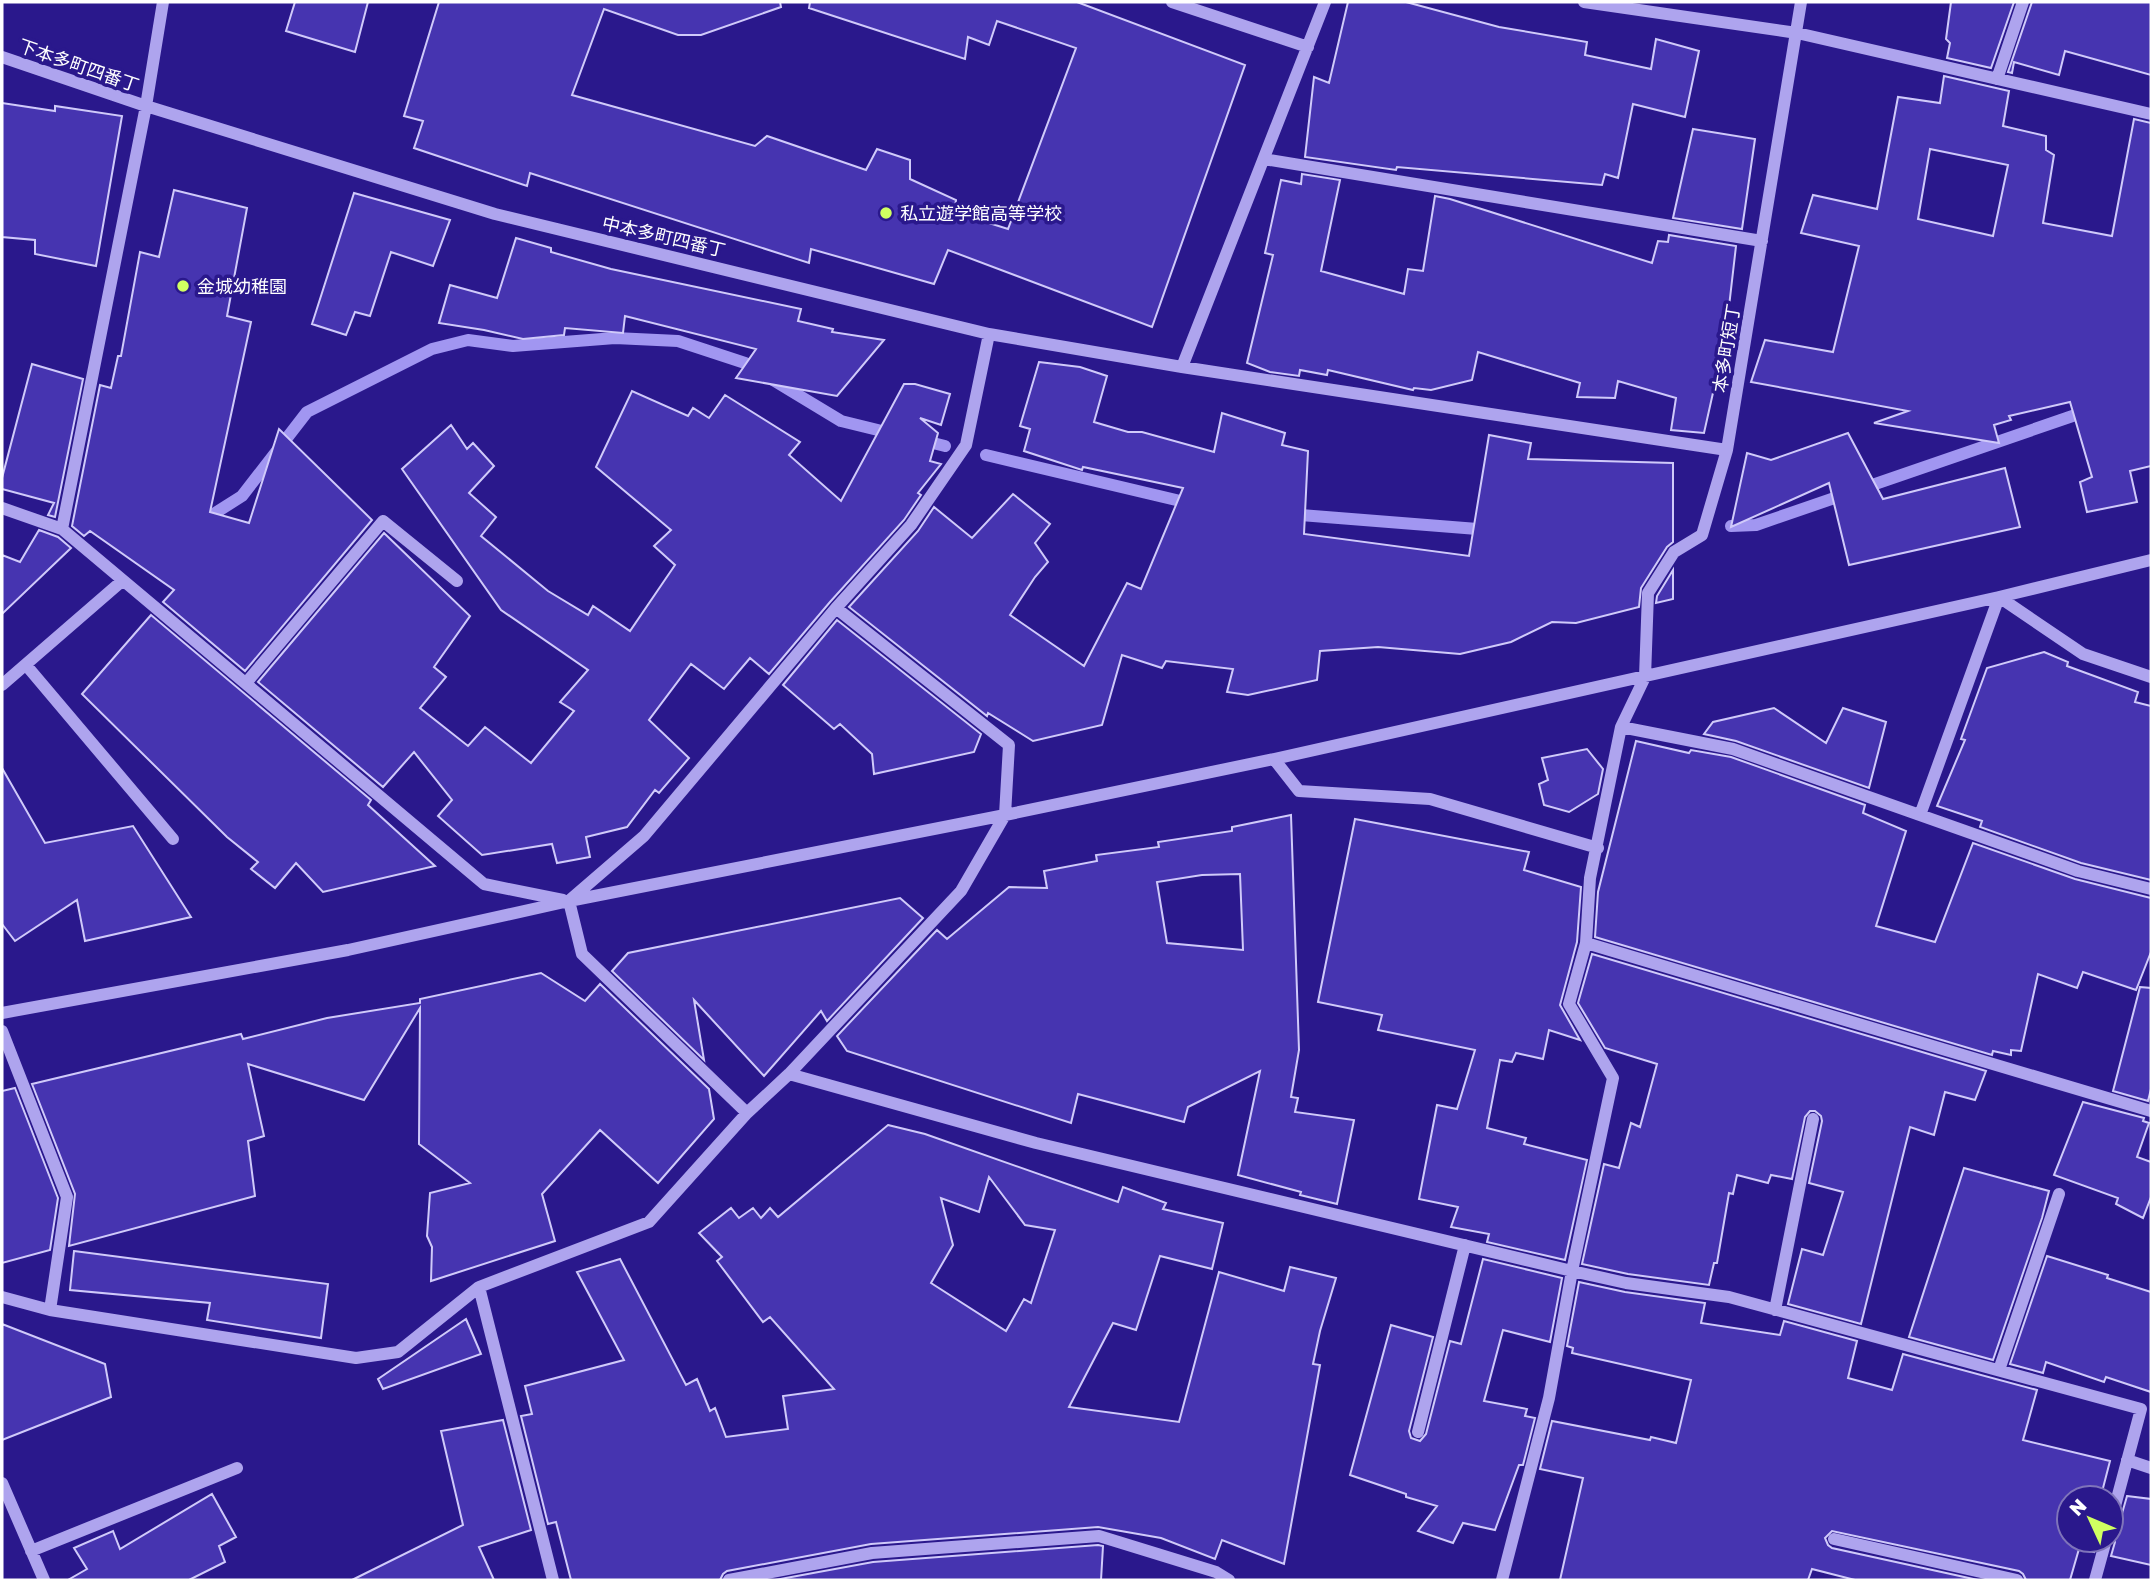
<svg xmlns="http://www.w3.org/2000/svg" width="2153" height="1582" font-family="'Golos Text','Noto Sans JP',sans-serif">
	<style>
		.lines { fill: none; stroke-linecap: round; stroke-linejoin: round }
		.stream { stroke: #a196f1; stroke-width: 12 }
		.building { fill: #4634b0; stroke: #d0cafa; stroke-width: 2; fill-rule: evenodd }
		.minor { stroke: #aea4ee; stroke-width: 12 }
		.poi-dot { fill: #d0ff61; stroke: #2a188c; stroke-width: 2.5 }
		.labels { text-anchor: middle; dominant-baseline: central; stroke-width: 7; stroke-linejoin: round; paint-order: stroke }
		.street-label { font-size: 18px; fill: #fff; stroke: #2a188c }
		.poi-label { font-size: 18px; fill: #fff; stroke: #2a188c; text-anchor: start }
	</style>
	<rect width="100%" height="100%" fill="#2a188c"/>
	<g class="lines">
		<path class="stream" d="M 921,440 L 945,446
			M 986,455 L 1193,504
			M 1288,514 L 1490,530
			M 201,522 L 242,496 L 307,412 L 432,349 L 468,340 L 513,346 L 615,338 L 678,341 L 745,363 L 841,421 L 894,434
			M 1731,526 L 1756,525 L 2090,410"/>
	</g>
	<path class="building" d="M 295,2 L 368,2 L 355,52 L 286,31 Z
		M 439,2 L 780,2 L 781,7 L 701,35 L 678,35 L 604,9 L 572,95 L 755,146 L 767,136 L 866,170 L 877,149 L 910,160 L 910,179 L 956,200 L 954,212 L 1008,229 L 1076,48 L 997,21 L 989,45 L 968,37 L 965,59 L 809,8 L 810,2 L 1077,2 L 1245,65 L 1152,327 L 948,250 L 934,284 L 811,249 L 809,263 L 530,173 L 527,186 L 414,148 L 423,121 L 404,116 Z
		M 1348,2 L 1406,2 L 1499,27 L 1587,42 L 1585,55 L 1651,69 L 1656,39 L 1699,51 L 1685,117 L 1633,104 L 1618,178 L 1605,174 L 1602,185 L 1397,167 L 1396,170 L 1305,157 L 1314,77 L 1329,83 Z
		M 1951,2 L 2014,2 L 1991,68 L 1947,58 L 1950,43 L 1946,39 Z
		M 2032,2 L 2151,2 L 2151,75 L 2065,51 L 2059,75 L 2014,62 L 2012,73 L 2008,72 Z
		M 1944,76 L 2009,91 L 2003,126 L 2046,136 L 2046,150 L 2054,155 L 2043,223 L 2112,236 L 2134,119 L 2151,123 L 2151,466 L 2130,471 L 2137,502 L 2087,512 L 2080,482 L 2092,477 L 2070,402 L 2009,416 L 2011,420 L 1994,425 L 1999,443 L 1874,423 L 1908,411 L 1751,382 L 1765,340 L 1833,352 L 1859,246 L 1801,233 L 1813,195 L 1877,209 L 1898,97 L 1940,103 ZM 1930,149 L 2008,165 L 1993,236 L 1918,219 Z
		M 2,103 L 55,111 L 55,106 L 122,116 L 96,266 L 35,254 L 35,240 L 2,237 Z
		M 1693,129 L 1755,139 L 1742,229 L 1673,218 Z
		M 1302,174 L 1340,180 L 1321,271 L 1404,294 L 1408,269 L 1423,271 L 1435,196 L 1450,199 L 1652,263 L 1658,241 L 1668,242 L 1669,235 L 1736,246 L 1721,376 L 1717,375 L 1704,433 L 1671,430 L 1676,398 L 1618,381 L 1615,398 L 1577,397 L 1580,383 L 1478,352 L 1472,380 L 1431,390 L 1414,388 L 1413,390 L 1328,370 L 1327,375 L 1300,370 L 1299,376 L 1270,372 L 1247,363 L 1273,255 L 1265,253 L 1281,180 L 1301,184 Z
		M 174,190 L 247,208 L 227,316 L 251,322 L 210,512 L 249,523 L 279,429 L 372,520 L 245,671 L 163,602 L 174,590 L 90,531 L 84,536 L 72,526 L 100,385 L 111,388 L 118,356 L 121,356 L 140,252 L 159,257 Z
		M 354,193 L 450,220 L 433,266 L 391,252 L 370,316 L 355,312 L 346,335 L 312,324 Z
		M 516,238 L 551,248 L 551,252 L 611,269 L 801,309 L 798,321 L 833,329 L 832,332 L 884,340 L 837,396 L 736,378 L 756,349 L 625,316 L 623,333 L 565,328 L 564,335 L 523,339 L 484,330 L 439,323 L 450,285 L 497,298 Z
		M 1039,362 L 1080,367 L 1107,376 L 1094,422 L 1128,432 L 1142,432 L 1214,452 L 1222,413 L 1285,433 L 1282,445 L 1308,451 L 1304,534 L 1469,556 L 1489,435 L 1531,443 L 1528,459 L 1673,463 L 1673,542 L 1667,547 L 1641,588 L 1639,607 L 1576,623 L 1552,622 L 1511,642 L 1460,654 L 1378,647 L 1320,651 L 1317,680 L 1248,695 L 1227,692 L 1233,669 L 1166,661 L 1162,668 L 1122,655 L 1102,725 L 1033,741 L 988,713 L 987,716 L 849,607 L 918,531 L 934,507 L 972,538 L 1013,494 L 1050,524 L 1035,543 L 1048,562 L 1035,577 L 1010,615 L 1084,666 L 1127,583 L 1141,589 L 1183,488 L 1083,467 L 1082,470 L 1024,451 L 1030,429 L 1020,426 Z
		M 32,364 L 83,379 L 55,517 L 48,515 L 54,503 L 2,489 L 2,478 Z
		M 904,384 L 915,384 L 950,394 L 941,425 L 920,418 L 938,433 L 930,461 L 941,464 L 918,493 L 921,495 L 904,520 L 830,602 L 769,674 L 750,658 L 724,689 L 691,664 L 649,720 L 689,758 L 659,793 L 655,790 L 627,827 L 586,837 L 590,857 L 557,863 L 552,844 L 482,855 L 438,816 L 452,800 L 414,752 L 383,787 L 258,682 L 384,533 L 470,616 L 434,667 L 446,677 L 420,708 L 468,746 L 485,727 L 531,763 L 574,711 L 560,702 L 588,670 L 501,610 L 402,469 L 451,425 L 467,449 L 473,443 L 494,466 L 469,493 L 496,517 L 481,536 L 548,591 L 588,615 L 593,606 L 630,631 L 675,565 L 654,546 L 671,530 L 596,467 L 632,391 L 688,416 L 693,408 L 709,418 L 725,395 L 800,442 L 789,455 L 841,501 Z
		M 1848,433 L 1883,499 L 2005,468 L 2020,527 L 1849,565 L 1829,483 L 1731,527 L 1747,453 L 1771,460 Z
		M 39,530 L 58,537 L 71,548 L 2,614 L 2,555 L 20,562 Z
		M 1673,570 L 1673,599 L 1656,603 L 1657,596 Z
		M 151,615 L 371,800 L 368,805 L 435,866 L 323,892 L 296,863 L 275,888 L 251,869 L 258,862 L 227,837 L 82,694 Z
		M 837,620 L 981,734 L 974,752 L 874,774 L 872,754 L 840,724 L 834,729 L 783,685 Z
		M 2044,652 L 2068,662 L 2067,666 L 2138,692 L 2135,702 L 2151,706 L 2151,880 L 2081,863 L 1980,827 L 1982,821 L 1937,806 L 1965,740 L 1961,739 L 1987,668 Z
		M 1774,708 L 1826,743 L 1843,708 L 1886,722 L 1869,788 L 1736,741 L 1704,734 L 1713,722 Z
		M 1636,741 L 1689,753 L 1691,750 L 1731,757 L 1865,805 L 1863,813 L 1906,831 L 1876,926 L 1935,942 L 1973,843 L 2075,879 L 2151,898 L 2151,952 L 2136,990 L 2083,972 L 2077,988 L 2038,974 L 2021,1051 L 2011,1050 L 2011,1055 L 1993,1051 L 1992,1055 L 1595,937 L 1598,892 Z
		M 1587,749 L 1603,769 L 1598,794 L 1569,812 L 1544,805 L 1539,784 L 1548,780 L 1542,758 Z
		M 2,768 L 45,843 L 133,826 L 191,917 L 85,941 L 77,900 L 15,941 L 2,924 Z
		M 1291,815 L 1299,1050 L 1291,1097 L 1298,1098 L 1295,1112 L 1354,1120 L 1337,1204 L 1300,1195 L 1301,1192 L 1238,1175 L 1260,1071 L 1188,1107 L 1184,1122 L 1078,1094 L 1071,1123 L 847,1051 L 837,1036 L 937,930 L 947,939 L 1009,887 L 1047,888 L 1044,871 L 1097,861 L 1096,855 L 1159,847 L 1158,842 L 1232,831 L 1232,827 ZM 1240,874 L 1243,950 L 1167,943 L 1157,882 L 1202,875 Z
		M 1355,819 L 1529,852 L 1524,870 L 1581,887 L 1577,942 L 1560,1005 L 1580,1040 L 1549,1030 L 1543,1059 L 1516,1053 L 1512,1062 L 1500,1060 L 1487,1128 L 1526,1138 L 1524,1144 L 1587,1160 L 1565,1260 L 1487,1242 L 1489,1234 L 1451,1227 L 1458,1207 L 1419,1199 L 1437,1105 L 1457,1109 L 1475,1050 L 1378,1030 L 1382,1015 L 1318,1002 Z
		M 900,898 L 923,918 L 827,1021 L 821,1011 L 764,1076 L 694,1000 L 704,1060 L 612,971 L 628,953 Z
		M 1592,954 L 1986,1071 L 1975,1100 L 1945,1092 L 1934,1135 L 1910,1127 L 1861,1324 L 1788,1304 L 1802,1249 L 1823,1255 L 1843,1192 L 1809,1183 L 1822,1121 L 1821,1116 L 1815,1111 L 1810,1111 L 1805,1117 L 1792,1179 L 1771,1175 L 1768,1183 L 1737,1175 L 1733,1194 L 1729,1193 L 1717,1263 L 1714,1263 L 1709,1285 L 1628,1274 L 1582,1264 L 1604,1164 L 1619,1168 L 1631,1123 L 1640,1127 L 1657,1064 L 1605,1048 L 1578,1003 Z
		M 541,973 L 585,1001 L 600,984 L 709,1089 L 714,1119 L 658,1183 L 600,1130 L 542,1194 L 555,1241 L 431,1281 L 432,1247 L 427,1236 L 430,1193 L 470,1183 L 419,1144 L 420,1008 L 364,1100 L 248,1064 L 264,1136 L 248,1141 L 255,1196 L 69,1246 L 75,1194 L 32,1084 L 241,1034 L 243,1039 L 327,1018 L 420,1003 L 420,999 Z
		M 2140,987 L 2151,988 L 2151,1089 L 2148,1101 L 2113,1091 Z
		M 15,1088 L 58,1198 L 50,1250 L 2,1263 L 2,1091 Z
		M 2083,1102 L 2144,1118 L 2143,1121 L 2149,1123 L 2137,1157 L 2151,1162 L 2151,1197 L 2143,1218 L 2116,1204 L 2118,1198 L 2054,1175 Z
		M 888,1125 L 925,1134 L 1118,1202 L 1123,1187 L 1166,1203 L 1163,1209 L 1223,1223 L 1212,1269 L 1160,1256 L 1136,1330 L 1113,1323 L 1069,1407 L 1179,1422 L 1219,1272 L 1284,1291 L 1290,1267 L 1336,1278 L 1320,1331 L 1313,1364 L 1320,1365 L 1284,1564 L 1222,1540 L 1215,1559 L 1161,1538 L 1098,1527 L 871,1544 L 727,1571 L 723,1574 L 720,1580 L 571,1580 L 556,1522 L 548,1524 L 521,1416 L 532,1414 L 525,1386 L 624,1360 L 577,1272 L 620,1259 L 686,1385 L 697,1379 L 710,1411 L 715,1408 L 726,1437 L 788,1429 L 783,1396 L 834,1389 L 770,1317 L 763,1322 L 717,1261 L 722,1257 L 699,1233 L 731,1208 L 739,1218 L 753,1208 L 761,1218 L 770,1208 L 778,1217 ZM 989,1177 L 1025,1225 L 1055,1230 L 1031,1303 L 1024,1299 L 1006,1331 L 931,1283 L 953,1245 L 941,1198 L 979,1212 Z
		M 1964,1168 L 2049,1191 L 2042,1218 L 1993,1360 L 1909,1337 Z
		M 74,1251 L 328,1284 L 321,1338 L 207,1320 L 210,1303 L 70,1290 Z
		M 2047,1256 L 2108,1275 L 2107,1278 L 2151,1292 L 2151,1392 L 2106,1377 L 2104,1382 L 2046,1362 L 2043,1373 L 2010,1364 Z
		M 1483,1259 L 1562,1278 L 1550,1342 L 1503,1330 L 1484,1401 L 1527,1409 L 1525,1416 L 1535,1418 L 1523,1465 L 1519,1465 L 1495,1530 L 1463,1523 L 1453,1543 L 1418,1531 L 1437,1506 L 1406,1497 L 1406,1494 L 1350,1475 L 1391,1325 L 1433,1337 L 1409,1431 L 1411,1438 L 1420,1441 L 1426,1434 L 1450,1341 L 1461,1344 Z
		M 1579,1282 L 1625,1292 L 1705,1303 L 1701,1323 L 1780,1335 L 1784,1321 L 1857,1341 L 1848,1378 L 1892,1390 L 1903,1354 L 2037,1390 L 2023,1440 L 2110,1461 L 2102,1492 L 2109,1493 L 2108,1498 L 2069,1498 L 2069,1540 L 2097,1540 L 2094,1552 L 2079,1549 L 2070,1580 L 2026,1580 L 2023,1574 L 2019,1571 L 1832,1531 L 1825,1538 L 1828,1545 L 1832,1548 L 1978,1580 L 1855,1580 L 1812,1569 L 1808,1580 L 1560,1580 L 1583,1478 L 1540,1469 L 1552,1421 L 1650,1440 L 1651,1437 L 1676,1443 L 1691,1380 L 1572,1353 L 1573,1348 L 1567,1346 Z
		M 466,1319 L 481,1354 L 383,1389 L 378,1379 Z
		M 2,1324 L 105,1364 L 111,1397 L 2,1440 Z
		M 503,1420 L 531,1530 L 479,1547 L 494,1580 L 352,1580 L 463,1525 L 441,1431 Z
		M 212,1494 L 236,1537 L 219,1546 L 225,1562 L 189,1580 L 68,1580 L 87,1569 L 74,1548 L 113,1531 L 120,1549 Z
		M 2127,1496 L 2151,1499 L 2151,1565 L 2111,1556 L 2115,1542 L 2111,1530 L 2119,1524 Z
		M 1098,1545 L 1103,1546 L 1101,1580 L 775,1580 L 873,1562 Z"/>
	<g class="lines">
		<path class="minor" d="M 1172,2 L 1308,47
			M 1584,2 L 1797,33 L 2151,114
			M 2,57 L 146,106 L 495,214 L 989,334 L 1182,367 L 1727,450
			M 1997,79 L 2023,2
			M 1264,159 L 1762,241
			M 1182,367 L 1325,2
			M 2,508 L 62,529 L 484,884 L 563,900
			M 62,529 L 146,106 L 163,2
			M 26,665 L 173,839
			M 246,683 L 383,521 L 457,581
			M 2,685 L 122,581
			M 1621,727 L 1733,749 L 2078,871 L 2151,889
			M 1274,759 L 1299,791 L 1430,799 L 1598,848
			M 1920,815 L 1999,597 L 2083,654 L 2151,677
			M 571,899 L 644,836 L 836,608 L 911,525 L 966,445 L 989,334
			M 569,901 L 582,954 L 747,1113
			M 1586,943 L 2151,1111
			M 2,1013 L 348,950 L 569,901 L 1005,815 L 1274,759 L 1999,597 L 2151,560
			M 2,1031 L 67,1197 L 50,1310
			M 789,1074 L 1036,1143 L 1572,1271 L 1626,1283 L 1729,1297 L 2141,1409 L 2111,1521
			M 479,1287 L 553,1580
			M 2,1297 L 50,1310 L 356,1358 L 398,1352 L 479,1287 L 649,1222 L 747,1113 L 789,1074 L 961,891 L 1005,815 L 1009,745 L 836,608
			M 1775,1310 L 1813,1119
			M 1999,1370 L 2059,1194
			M 1418,1432 L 1465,1245
			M 2127,1460 L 2151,1468
			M 2,1483 L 44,1580
			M 1834,1539 L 2017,1580
			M 31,1551 L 237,1468
			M 729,1580 L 872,1553 L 1099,1536 L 1216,1572 L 1229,1580
			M 1502,1580 L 1549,1398 L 1572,1271 L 1613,1078 L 1569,1004 L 1586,943 L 1590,878 L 1621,727 L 1645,677 L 1648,593 L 1674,552 L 1702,535 L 1727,450 L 1801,2
			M 2095,1580 L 2106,1540"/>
	</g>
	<g class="poi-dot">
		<circle cx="886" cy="213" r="7"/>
		<circle cx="183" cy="286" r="7"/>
	</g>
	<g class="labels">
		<g class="street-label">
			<text transform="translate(79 65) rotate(19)">下本多町四番丁</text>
			<text transform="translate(664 236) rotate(13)">中本多町四番丁</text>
			<text transform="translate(1726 348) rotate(-81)">本多町短丁</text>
		</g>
		<g class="poi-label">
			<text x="900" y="213">私立遊学館高等学校</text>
			<text x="197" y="286">金城幼稚園</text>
		</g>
	</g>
	<rect width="2153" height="1582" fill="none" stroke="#ffffff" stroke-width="7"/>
	<g transform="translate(2090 1519) rotate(314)"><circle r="33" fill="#2a188c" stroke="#7f74ba" stroke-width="2"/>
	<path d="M0-5L12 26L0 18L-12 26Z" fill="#d0ff61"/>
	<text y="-10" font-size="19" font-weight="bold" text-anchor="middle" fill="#ffffff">N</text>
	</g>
</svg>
